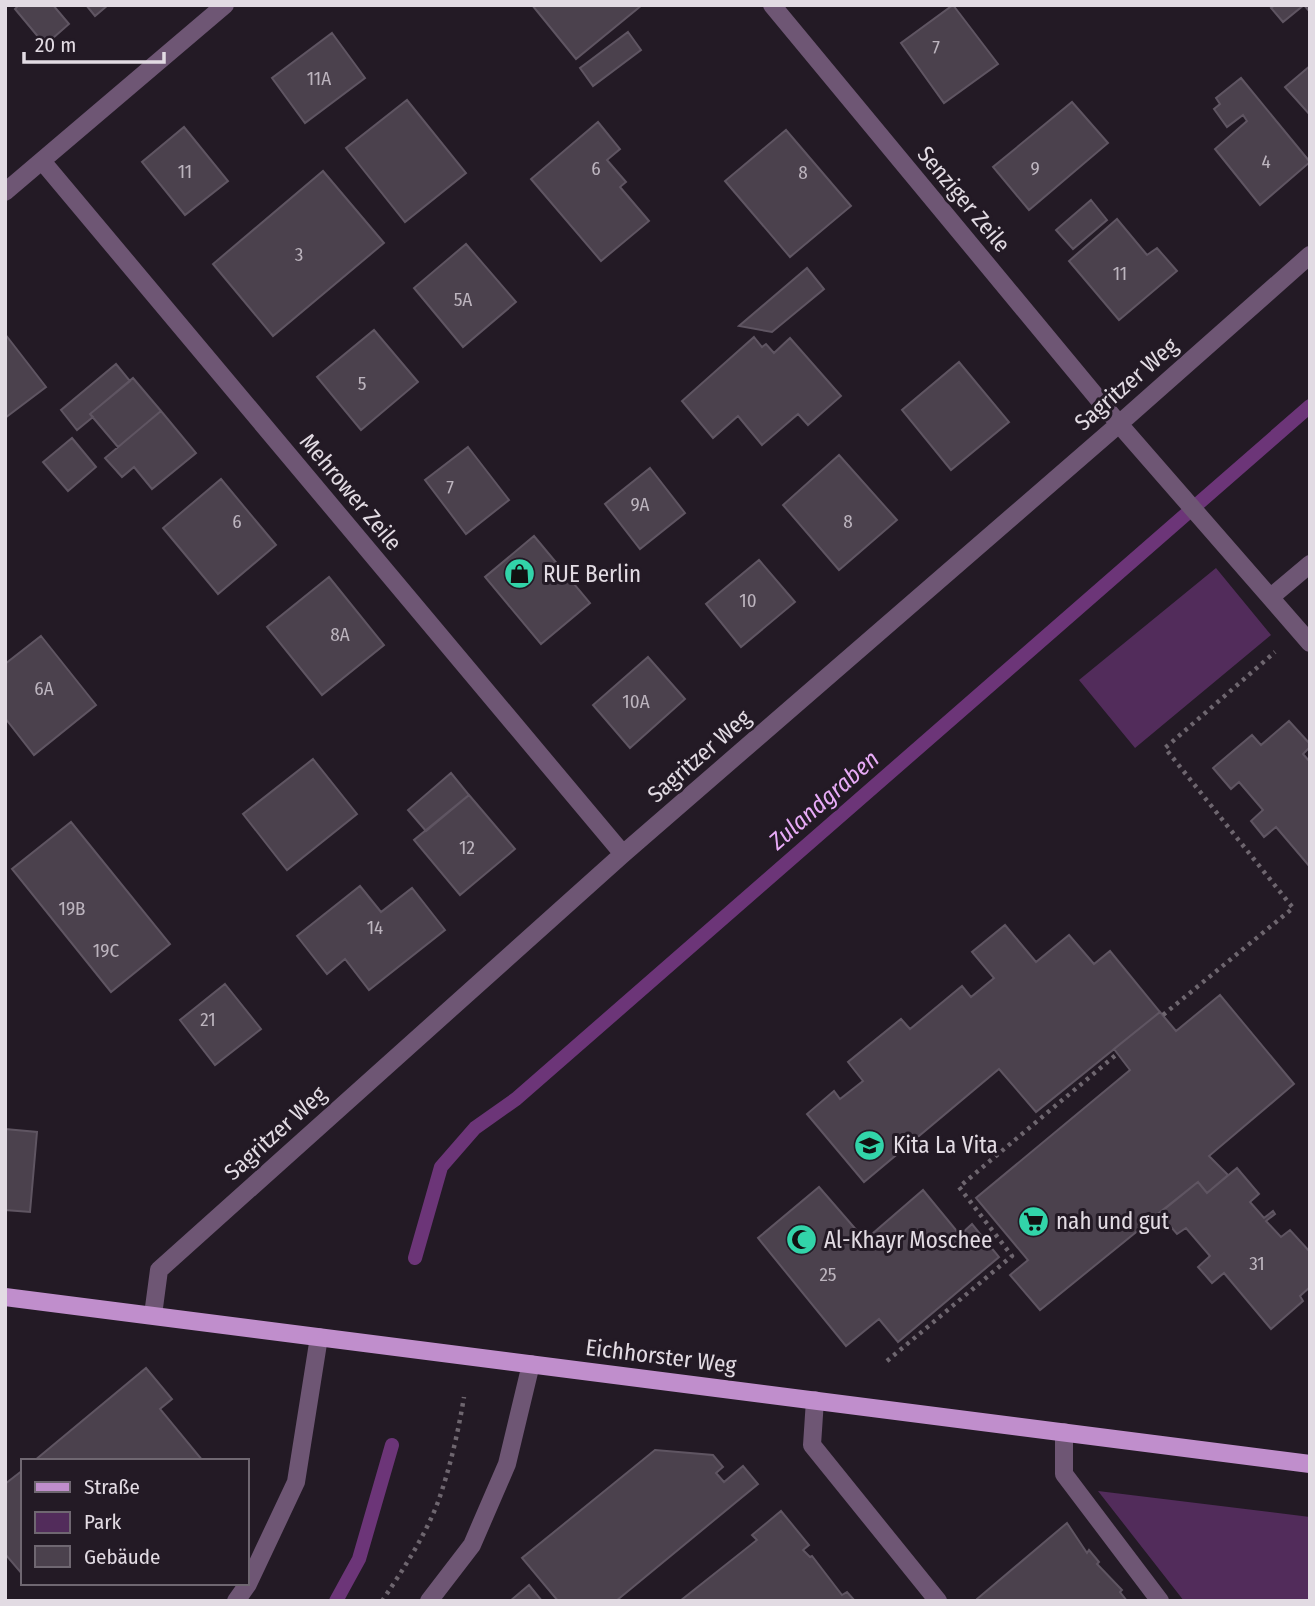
<svg xmlns="http://www.w3.org/2000/svg" width="1315" height="1606" font-family="'Fira Sans Condensed',sans-serif">
	<style>
		.green { fill: #522c5b }
		.lines { fill: none; stroke-linecap: round; stroke-linejoin: round }
		.stream { stroke: #6c3578; stroke-width: 14 }
		.building { fill: #4b414d; stroke: #5f5562; stroke-width: 2 }
		.path { stroke: #6e666f; stroke-width: 4.5; stroke-dasharray: 3.5 5; stroke-linecap: butt }
		.minor { stroke: #6e5674; stroke-width: 18 }
		.major { stroke: #c08ecc; stroke-width: 18 }
		.labels { text-anchor: middle; dominant-baseline: central; stroke-width: 6; stroke-linejoin: round; paint-order: stroke }
		.number-label { font-size: 19px; fill: #bcb4be }
		.street-label { font-size: 23px; fill: #e2dbe3; stroke: #231a25 }
		.poi-label { font-size: 23px; fill: #e2dbe3; stroke: #231a25; text-anchor: start }
		.water-label { font-size: 24px; font-style: italic; fill: #e8abf7; stroke: #231a25 }
	</style>
	<rect width="100%" height="100%" fill="#231a25"/>
	<path class="green" d="M 1216,568 L 1271,635 L 1135,748 L 1079,680 Z
		M 1098,1491 L 1310,1517 L 1310,1601 L 1184,1601 Z"/>
	<g class="lines">
		<path class="stream" d="M 415,1258 L 441,1167 L 475,1128 L 516,1099 L 1310,406
			M 336,1601 L 359,1559 L 392,1445"/>
	</g>
	<path class="building" d="M 19,5 L 53,5 L 69,24 L 45,45 L 15,9 Z
		M 86,5 L 108,5 L 95,16 Z
		M 532,5 L 642,5 L 576,59 Z
		M 953,5 L 998,64 L 944,103 L 901,43 Z
		M 1275,5 L 1310,5 L 1310,12 L 1304,5 L 1283,22 L 1271,8 Z
		M 628,32 L 641,50 L 593,86 L 580,68 Z
		M 332,33 L 365,78 L 305,123 L 272,78 Z
		M 1310,66 L 1310,115 L 1285,87 Z
		M 1241,78 L 1310,162 L 1260,205 L 1215,149 L 1247,121 L 1243,115 L 1227,127 L 1214,109 L 1220,104 L 1216,98 Z
		M 407,100 L 466,173 L 405,222 L 346,148 Z
		M 1072,102 L 1108,143 L 1029,210 L 993,167 Z
		M 598,122 L 620,149 L 607,160 L 626,182 L 620,187 L 649,221 L 601,261 L 531,179 Z
		M 184,127 L 228,181 L 185,215 L 142,162 Z
		M 786,130 L 851,206 L 790,257 L 725,181 Z
		M 323,171 L 384,243 L 273,336 L 213,264 Z
		M 1091,200 L 1107,220 L 1073,249 L 1056,230 Z
		M 1117,219 L 1147,255 L 1157,248 L 1177,271 L 1119,320 L 1069,261 Z
		M 466,244 L 516,302 L 463,347 L 414,288 Z
		M 807,268 L 824,289 L 772,332 L 739,326 Z
		M 374,330 L 418,382 L 361,430 L 317,377 Z
		M 5,334 L 46,387 L 5,418 Z
		M 754,337 L 762,347 L 766,344 L 774,353 L 790,338 L 841,396 L 808,425 L 798,414 L 762,445 L 738,416 L 713,438 L 682,401 Z
		M 959,362 L 1009,422 L 951,470 L 902,410 Z
		M 116,364 L 130,381 L 90,414 L 93,417 L 77,430 L 61,410 Z
		M 133,378 L 161,411 L 118,447 L 90,414 Z
		M 161,411 L 196,453 L 152,489 L 134,467 L 122,477 L 105,458 Z
		M 72,438 L 96,467 L 68,491 L 43,462 Z
		M 468,447 L 509,500 L 466,534 L 425,480 Z
		M 839,455 L 897,520 L 839,570 L 783,505 Z
		M 650,468 L 685,513 L 640,549 L 605,504 Z
		M 221,479 L 276,545 L 218,594 L 163,528 Z
		M 534,536 L 590,603 L 541,644 L 485,577 Z
		M 759,560 L 795,602 L 741,647 L 706,604 Z
		M 329,577 L 384,645 L 322,695 L 267,627 Z
		M 41,636 L 96,705 L 34,755 L 5,718 L 5,664 Z
		M 648,657 L 685,699 L 630,748 L 593,705 Z
		M 1289,721 L 1310,744 L 1310,747 L 1303,754 L 1310,762 L 1310,867 L 1276,827 L 1264,837 L 1251,821 L 1263,810 L 1239,782 L 1231,789 L 1213,768 L 1252,735 L 1261,745 Z
		M 313,759 L 357,814 L 287,870 L 243,814 Z
		M 451,773 L 469,795 L 426,831 L 408,810 Z
		M 469,795 L 515,849 L 460,895 L 414,840 Z
		M 71,822 L 170,944 L 111,992 L 12,869 Z
		M 360,886 L 381,912 L 412,888 L 445,930 L 369,990 L 345,959 L 327,974 L 297,936 Z
		M 1005,925 L 1036,962 L 1069,935 L 1094,964 L 1110,951 L 1160,1012 L 1036,1112 L 999,1069 L 864,1182 L 807,1114 L 834,1091 L 840,1099 L 863,1081 L 848,1062 L 901,1019 L 910,1029 L 962,986 L 971,997 L 994,978 L 972,952 Z
		M 225,984 L 261,1029 L 215,1065 L 180,1020 Z
		M 1220,995 L 1294,1084 L 1209,1156 L 1228,1175 L 1207,1193 L 1198,1182 L 1040,1310 L 1010,1275 L 1028,1260 L 976,1198 L 1130,1070 L 1114,1049 L 1160,1012 L 1176,1031 Z
		M 5,1129 L 37,1132 L 30,1212 L 5,1210 Z
		M 1237,1168 L 1259,1194 L 1250,1202 L 1264,1218 L 1273,1211 L 1275,1214 L 1266,1221 L 1281,1237 L 1290,1230 L 1310,1252 L 1310,1287 L 1300,1296 L 1303,1301 L 1271,1329 L 1224,1273 L 1212,1283 L 1198,1267 L 1210,1256 L 1186,1228 L 1177,1234 L 1159,1213 L 1198,1182 L 1207,1193 Z
		M 819,1187 L 865,1240 L 923,1190 L 960,1235 L 972,1224 L 999,1257 L 898,1342 L 879,1319 L 846,1346 L 758,1238 Z
		M 146,1368 L 172,1399 L 160,1409 L 203,1461 L 34,1461 Z
		M 655,1450 L 713,1455 L 723,1467 L 716,1473 L 724,1482 L 743,1466 L 758,1484 L 616,1601 L 558,1601 L 522,1558 Z
		M 23,1470 L 23,1575 L 5,1554 L 5,1484 Z
		M 781,1511 L 809,1545 L 803,1550 L 810,1557 L 812,1556 L 842,1595 L 847,1592 L 855,1601 L 680,1601 L 757,1540 L 752,1535 Z
		M 1067,1523 L 1087,1553 L 1089,1550 L 1099,1562 L 1097,1564 L 1122,1590 L 1120,1592 L 1127,1601 L 978,1601 L 977,1599 Z
		M 529,1585 L 542,1601 L 510,1601 Z"/>
	<g class="lines">
		<path class="path" d="M 1163,1015 L 1293,908 L 1165,748 L 1275,652
			M 887,1361 L 1012,1256 L 959,1187 L 1117,1054
			M 382,1601 C 403,1570 425,1536 438,1502 C 450,1468 458,1433 464,1397"/>
		<path class="minor" d="M 772,5 L 1119,424 L 1310,643
			M 42,161 L 623,854
			M 5,192 L 225,5
			M 1271,597 L 1310,564
			M 153,1315 L 159,1270 L 623,854 L 1119,424 L 1310,255
			M 815,1400 L 812,1445 L 938,1601
			M 1064,1432 L 1064,1474 L 1160,1601
			M 236,1601 L 248,1584 L 296,1482 L 319,1337
			M 429,1601 L 472,1545 L 507,1464 L 531,1364"/>
		<path class="major" d="M 5,1297 L 1310,1464"/>
	</g>
	<defs>
		<symbol id="shop-disc" viewBox="-11 -11 22 22"><circle r="9.5" fill="#32d4a9" stroke="#231a25"/><path d="M-5-2.5h2.3a2.7 3.5 0 0 1 5.4 0H5L5.5 6h-11ZM-1.5-2.5h3a1.5 2.3 0 0 0-3 0Z" fill="#111"/></symbol>
		<symbol id="school-disc" viewBox="-11 -11 22 22"><circle r="9.5" fill="#32d4a9" stroke="#231a25"/><path d="M0-5L7-2L0 1L-7-2ZM-4 1L0 2.5L4 1V4Q0 6-4 4Z" fill="#111"/></symbol>
		<symbol id="supermarket-disc" viewBox="-11 -11 22 22"><circle r="9.5" fill="#32d4a9" stroke="#231a25"/><path d="M-6-5.5h2.5l.6 2H6L4.5 2H-2.5L-4.4-4H-6ZM-1.5 3.2a1.3 1.3 0 1 0 .1 0ZM3 3.2a1.3 1.3 0 1 0 .1 0Z" fill="#111"/></symbol>
		<symbol id="mosque-disc" viewBox="-11 -11 22 22"><circle r="9.5" fill="#32d4a9" stroke="#231a25"/><path d="M3.5-4.9A6 6 0 1 0 3.5 4.9A5 5 0 1 1 3.5-4.9Z" fill="#111"/></symbol>
	</defs>
	<g fill-rule="evenodd">
		<use href="#shop-disc" x="502" y="556" width="35" height="35"/>
		<use href="#school-disc" x="852" y="1128" width="35" height="35"/>
		<use href="#supermarket-disc" x="1016" y="1204" width="35" height="35"/>
		<use href="#mosque-disc" x="784" y="1222" width="35" height="35"/>
	</g>
	<g class="labels">
		<g class="number-label">
			<text x="936" y="47">7</text>
			<text x="319" y="78">11A</text>
			<text x="1266" y="161">4</text>
			<text x="596" y="168">6</text>
			<text x="1035" y="168">9</text>
			<text x="185" y="171">11</text>
			<text x="803" y="172">8</text>
			<text x="299" y="254">3</text>
			<text x="1120" y="273">11</text>
			<text x="463" y="299">5A</text>
			<text x="362" y="383">5</text>
			<text x="450" y="487">7</text>
			<text x="640" y="504">9A</text>
			<text x="237" y="521">6</text>
			<text x="848" y="521">8</text>
			<text x="748" y="600">10</text>
			<text x="340" y="634">8A</text>
			<text x="44" y="688">6A</text>
			<text x="636" y="701">10A</text>
			<text x="467" y="847">12</text>
			<text x="72" y="908">19B</text>
			<text x="375" y="927">14</text>
			<text x="106" y="950">19C</text>
			<text x="208" y="1019">21</text>
			<text x="1257" y="1263">31</text>
			<text x="828" y="1274">25</text>
		</g>
		<g class="street-label">
			<text transform="translate(964 199) rotate(50)">Senziger Zeile</text>
			<text transform="translate(1126 384) rotate(-41)">Sagritzer Weg</text>
			<text transform="translate(351 492) rotate(50)">Mehrower Zeile</text>
			<text transform="translate(699 756) rotate(-41)">Sagritzer Weg</text>
			<text transform="translate(275 1133) rotate(-42)">Sagritzer Weg</text>
			<text transform="translate(661 1356) rotate(7)">Eichhorster Weg</text>
		</g>
		<g class="poi-label">
			<text x="543" y="574">RUE Berlin</text>
			<text x="893" y="1145">Kita La Vita</text>
			<text x="1056" y="1221">nah und gut</text>
			<text x="824" y="1240">Al-Khayr Moschee</text>
		</g>
		<g class="water-label">
			<text transform="translate(824 800) rotate(-41)">Zulandgraben</text>
		</g>
	</g>
	<rect width="1315" height="1606" fill="none" stroke="#e2dbe3" stroke-width="14"/>
	<rect x="21" y="1459" width="228" height="126" fill="#231a25" stroke="#6f6771" stroke-width="2"/>
	<rect x="35" y="1482" width="35" height="10" fill="#c08ecc" stroke="#6f6771" stroke-width="2"/>
	<text x="84" y="1494" font-size="21" fill="#e2dbe3">Straße</text>
	<rect x="35" y="1512" width="35" height="21" fill="#522c5b" stroke="#6f6771" stroke-width="2"/>
	<text x="84" y="1529" font-size="21" fill="#e2dbe3">Park</text>
	<rect x="35" y="1546" width="35" height="21" fill="#4b414d" stroke="#6f6771" stroke-width="2"/>
	<text x="84" y="1564" font-size="21" fill="#e2dbe3">Gebäude</text>
	<path d="M24 52v10h140v-10" fill="none" stroke="#e2dbe3" stroke-width="3.5"/>
	<text x="35" y="52" font-size="21" fill="#e2dbe3" stroke="#231a25" stroke-width="5" paint-order="stroke">20 m</text>
</svg>
